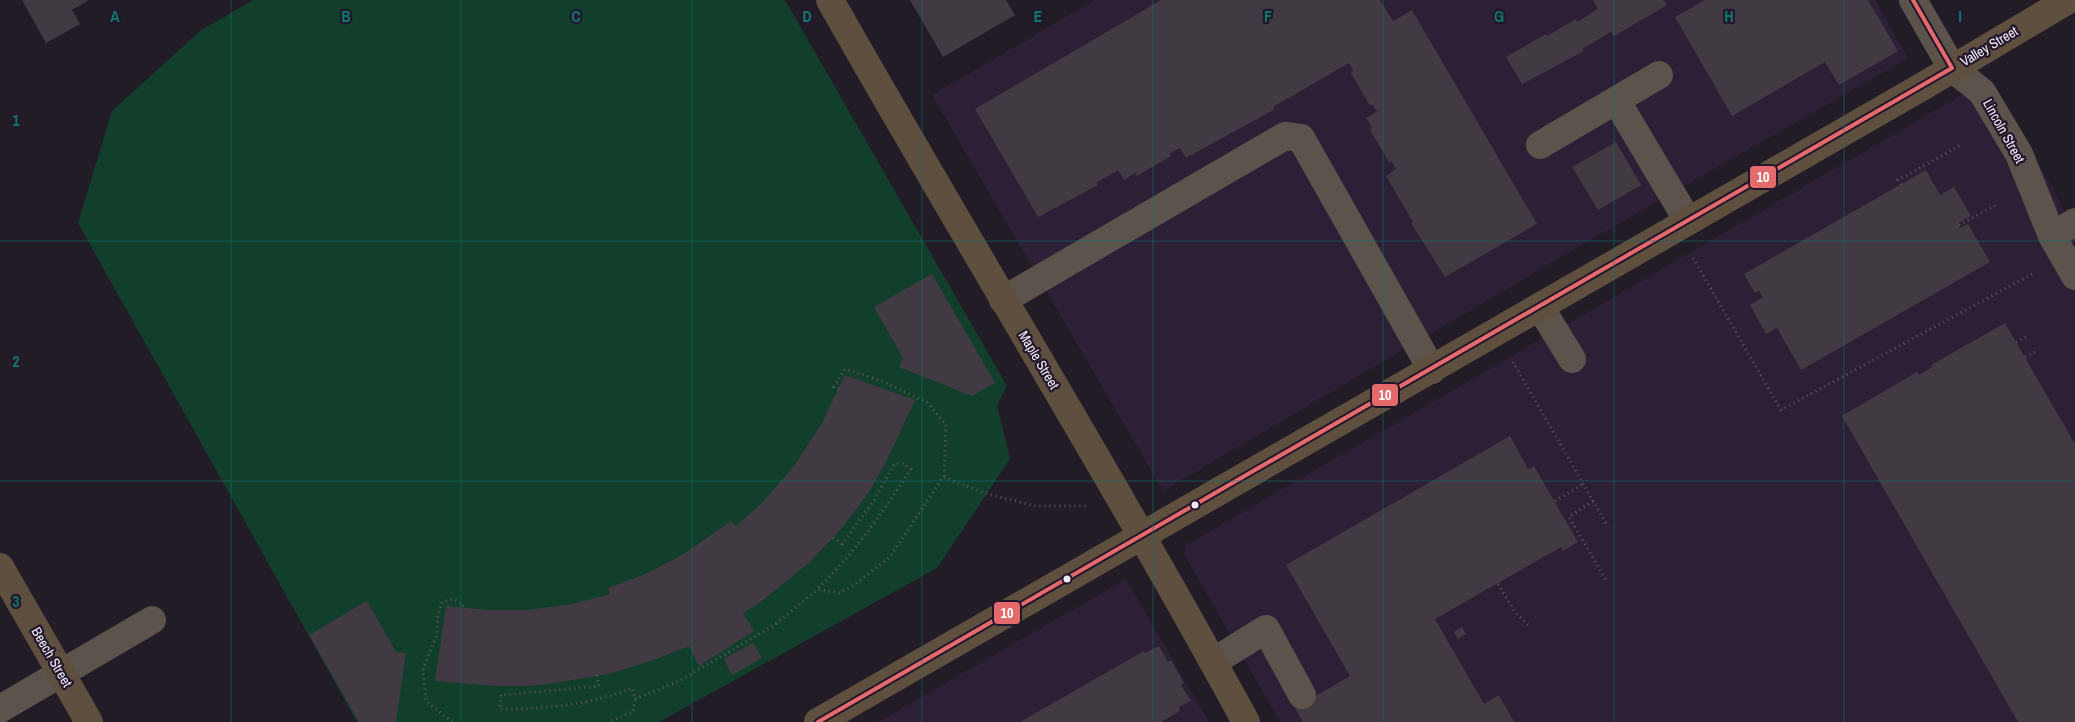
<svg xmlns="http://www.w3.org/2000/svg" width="2075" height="722" font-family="'Archivo Narrow',sans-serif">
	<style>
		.built { fill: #2c1f36 }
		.green { fill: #123f2c }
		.building { fill: #423a42 }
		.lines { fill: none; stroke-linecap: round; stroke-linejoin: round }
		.path { stroke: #5f5854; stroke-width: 3; stroke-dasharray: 1 4; stroke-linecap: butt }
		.minor { stroke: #5c534c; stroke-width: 28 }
		.major { stroke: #5e4f3f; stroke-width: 28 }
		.bus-1-casing { stroke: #23182b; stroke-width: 8 }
		.bus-1 { stroke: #e46a6c; stroke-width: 4 }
		.grid { fill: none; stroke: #0f766e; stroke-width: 1; stroke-opacity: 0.55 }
		.bus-dot { fill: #f0e9f7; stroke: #23182b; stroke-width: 2 }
		.labels { text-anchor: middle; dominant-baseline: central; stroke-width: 4.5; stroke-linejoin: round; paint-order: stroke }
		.street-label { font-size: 14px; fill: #f0e9f7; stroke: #23182b }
		.grid-label { font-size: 16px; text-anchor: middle; font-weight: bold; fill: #0f766e; stroke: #23182b; stroke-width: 4.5; stroke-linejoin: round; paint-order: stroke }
		.line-badge { stroke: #23182b; stroke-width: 2 }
		.badge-label { font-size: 14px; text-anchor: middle; font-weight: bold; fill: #fff }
	</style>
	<rect width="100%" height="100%" fill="#221c27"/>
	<path class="built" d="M 1095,0 L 1875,0 L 1908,58 L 1573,250 L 1163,491 L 932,95 Z
		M 1991,78 L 2075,229 L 2075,722 L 1280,722 L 1184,554 L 1186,545 Z
		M 1126,579 L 1209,722 L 878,722 Z"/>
	<path class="green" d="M 253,0 L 785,0 L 1007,386 L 997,405 L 1010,459 L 937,568 L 659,722 L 357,722 L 78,223 L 112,111 L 200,31 Z"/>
	<path class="building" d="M 22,0 L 89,0 L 72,10 L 80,24 L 46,43 Z
		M 910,0 L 1006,0 L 1015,15 L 943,57 Z
		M 1161,0 L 1380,0 L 1393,21 L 1412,10 L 1537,224 L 1445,277 L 1411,223 L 1413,222 L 1386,176 L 1396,169 L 1391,161 L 1389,162 L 1370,130 L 1372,128 L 1366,118 L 1377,112 L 1372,104 L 1370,106 L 1351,73 L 1353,71 L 1349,63 L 1273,107 L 1275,109 L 1186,158 L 1180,148 L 1170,153 L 1171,156 L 1137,176 L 1135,173 L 1124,180 L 1118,170 L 1096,183 L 1098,185 L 1038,217 L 975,109 Z
		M 1593,0 L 1664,0 L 1667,5 L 1614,36 L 1611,32 L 1582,49 L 1584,51 L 1522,84 L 1506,57 L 1546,34 L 1547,36 L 1576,19 L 1577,22 L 1598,9 Z
		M 1705,0 L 1868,0 L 1898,51 L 1839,85 L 1825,62 L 1732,116 L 1675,17 Z
		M 1616,142 L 1641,185 L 1598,210 L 1572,167 Z
		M 1926,170 L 1940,195 L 1954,187 L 1971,216 L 1958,223 L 1960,228 L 1968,224 L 1990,262 L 1801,370 L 1777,328 L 1766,334 L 1750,305 L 1763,297 L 1759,291 L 1755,293 L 1744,274 Z
		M 932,274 L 995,383 L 972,396 L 899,367 L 903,358 L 874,307 Z
		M 2005,323 L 2075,444 L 2075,722 L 2018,722 L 1842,416 L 1917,372 L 1919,375 L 1932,367 L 1931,365 Z
		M 845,375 L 915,400 L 886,462 L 867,495 L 840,530 L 810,562 L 758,604 L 743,613 L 754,631 L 699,666 L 689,646 L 654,660 L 612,673 L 572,680 L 531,686 L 495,686 L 435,681 L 446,606 L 487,610 L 529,610 L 571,604 L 600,597 L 610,594 L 608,588 L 648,573 L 685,553 L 731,521 L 736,526 L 762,503 L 794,466 L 822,423 Z
		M 1510,436 L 1528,469 L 1534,466 L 1578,542 L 1563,551 L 1561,547 L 1435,619 L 1484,704 L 1499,695 L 1514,722 L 1303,722 L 1295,708 L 1350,676 L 1286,565 Z
		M 367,601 L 396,652 L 406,653 L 396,722 L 359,722 L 309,635 Z
		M 1462,627 L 1466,634 L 1458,639 L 1454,632 Z
		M 753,643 L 762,658 L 732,675 L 724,659 Z
		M 1159,646 L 1168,662 L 1171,660 L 1184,683 L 1181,685 L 1191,701 L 1179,707 L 1180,711 L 1161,722 L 1020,722 L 1144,651 L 1145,653 Z"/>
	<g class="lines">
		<path class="path" d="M 1901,185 L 1898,180 L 1961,145
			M 1959,225 L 1996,205
			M 1693,258 L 1781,410 L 2034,273
			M 2016,342 L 2026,337
			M 2025,357 L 2035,352
			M 1513,362 L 1608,527
			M 839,389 L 834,387 L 845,369 L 882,381 L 928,403 L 946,425 L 944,478
			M 1555,501 L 1583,484
			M 1593,501 L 1569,517 L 1606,580
			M 833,538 L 842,544 L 874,500 L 895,463 L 903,464 L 911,469 C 883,512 854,554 817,589 L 839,593 L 854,585 L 890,557 L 943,477 L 987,494 L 1036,506 L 1089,506
			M 1498,584 L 1515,612 L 1529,626
			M 597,675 L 599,686 L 501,695 L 500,709 C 545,709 590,705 632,688 L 635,699 L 633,712 L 608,722
			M 635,699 L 679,681 L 773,626 L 818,589
			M 452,722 L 426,701 L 423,668 L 437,635 L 438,615 L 442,602 L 453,599 L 462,603 L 463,608"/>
		<path class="minor" d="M 1913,0 L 1952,68 L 1982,92 L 2019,154 L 2052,236 L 2075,276
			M 1616,100 L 1688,221
			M 1540,145 L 1659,75
			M 2052,236 L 2075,222
			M 1003,300 L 1285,136 L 1301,138 L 1432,370
			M 1540,307 L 1572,359
			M 1213,662 L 1266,629 L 1302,695
			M 0,709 L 152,620"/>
		<path class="major" d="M 830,0 C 967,242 1113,478 1246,722
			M 0,567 L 89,722
			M 818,722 L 1925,85 L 2068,0"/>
		<defs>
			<path id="bus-1" d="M 1913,0 L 1952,68
				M 818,722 L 1952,68"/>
		</defs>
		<use href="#bus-1" class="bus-1-casing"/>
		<use href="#bus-1" class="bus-1"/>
	</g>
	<path class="grid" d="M 231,0 L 231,722M 461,0 L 461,722M 692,0 L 692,722M 922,0 L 922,722M 1153,0 L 1153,722M 1383,0 L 1383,722M 1614,0 L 1614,722M 1844,0 L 1844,722M 0,241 L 2075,241M 0,481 L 2075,481"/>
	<g class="bus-dot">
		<circle cx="1195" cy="505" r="4.5"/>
		<circle cx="1067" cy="579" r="4.5"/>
	</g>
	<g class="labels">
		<g class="street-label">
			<text transform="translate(1989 46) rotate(-31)">Valley Street</text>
			<text transform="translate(2004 131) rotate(61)">Lincoln Street</text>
			<text transform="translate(1039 360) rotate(59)">Maple Street</text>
			<text transform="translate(52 657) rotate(60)">Beech Street</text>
		</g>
	</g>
	<g class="grid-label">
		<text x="115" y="22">A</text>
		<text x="346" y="22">B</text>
		<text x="576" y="22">C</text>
		<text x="807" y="22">D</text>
		<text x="1038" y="22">E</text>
		<text x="1268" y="22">F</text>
		<text x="1499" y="22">G</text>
		<text x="1729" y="22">H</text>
		<text x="1960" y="22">I</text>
		<text x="16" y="126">1</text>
		<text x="16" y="367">2</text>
		<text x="16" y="607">3</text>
	</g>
	<g class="line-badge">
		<rect x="1749" y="165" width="28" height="24" rx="5" fill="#e46a6c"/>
		<rect x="1371" y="383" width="28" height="24" rx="5" fill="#e46a6c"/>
		<rect x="993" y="601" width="28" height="24" rx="5" fill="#e46a6c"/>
	</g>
	<g class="badge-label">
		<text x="1763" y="182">10</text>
		<text x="1385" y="400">10</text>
		<text x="1007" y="618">10</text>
	</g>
</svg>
